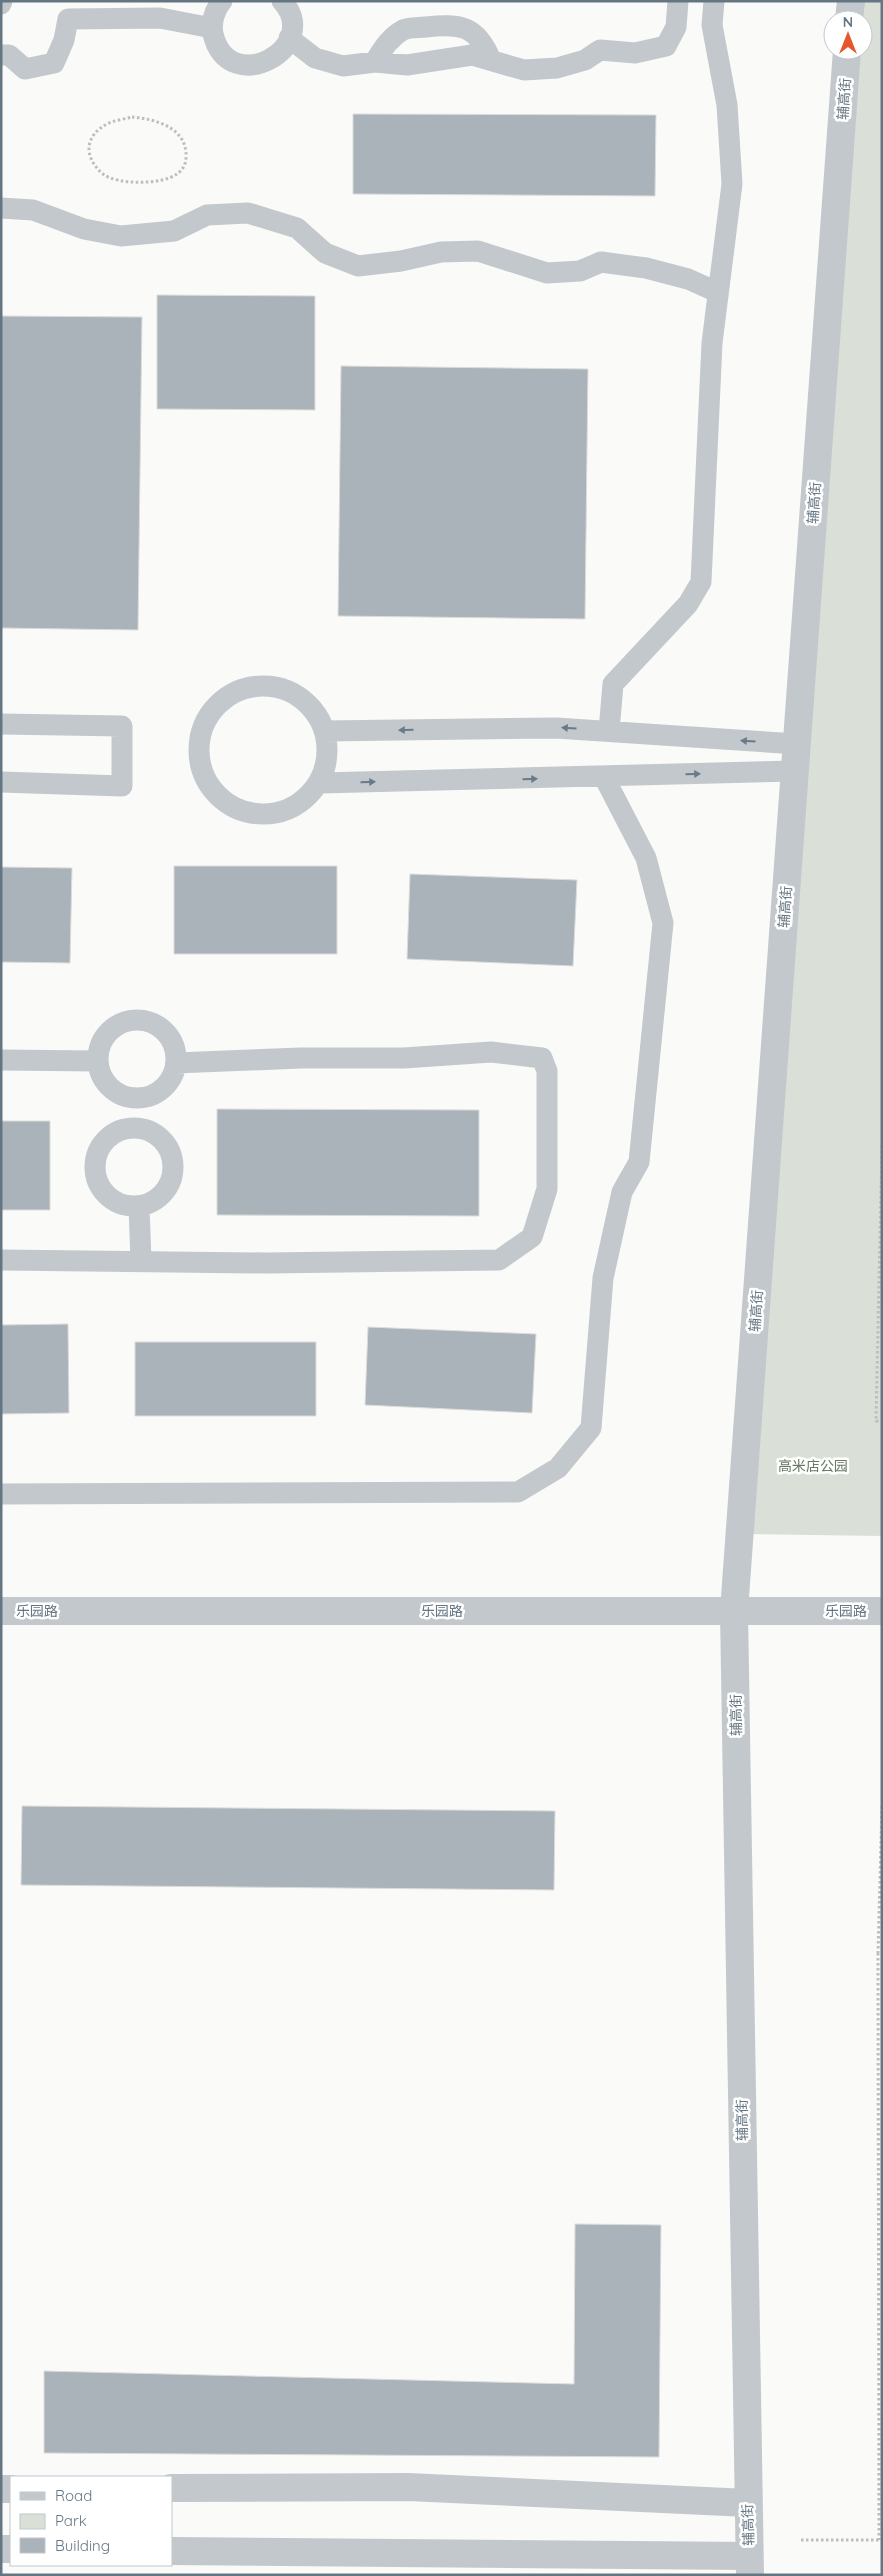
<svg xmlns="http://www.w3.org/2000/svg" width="883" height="2576" font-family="Quicksand,'Noto Sans SC',sans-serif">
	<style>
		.green { fill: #dadfd7 }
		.building { fill: #aab3b9; stroke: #dcdcda }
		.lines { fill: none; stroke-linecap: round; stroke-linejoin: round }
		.path { stroke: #bbbfc2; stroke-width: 3; stroke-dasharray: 2.5 2.5; stroke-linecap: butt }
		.service { stroke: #c3c8cc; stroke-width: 21 }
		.minor { stroke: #c3c8cc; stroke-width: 28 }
		.tertiary { stroke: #c3c8cc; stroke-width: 28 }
		.oneway { fill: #6a7a87 }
		.labels { text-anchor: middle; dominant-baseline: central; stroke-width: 5; stroke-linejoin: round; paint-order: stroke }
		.street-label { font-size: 14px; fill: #657683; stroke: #fff }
		.park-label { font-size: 14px; fill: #687a64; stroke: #fff }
	</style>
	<rect width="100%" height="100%" fill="#fafaf8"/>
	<path class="green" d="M 851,1 L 882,1 L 882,1536 L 739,1534 L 847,50 L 863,50 L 863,20 L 849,20 Z"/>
	<path class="building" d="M 353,114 L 656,115 L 655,196 L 353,194 Z
		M 157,295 L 315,296 L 315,410 L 157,409 Z
		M 1,316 L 142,317 L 138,630 L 1,628 Z
		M 341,366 L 588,369 L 585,619 L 338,616 Z
		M 174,866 L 337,866 L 337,954 L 174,954 Z
		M 1,867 L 72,868 L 70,963 L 1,962 Z
		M 410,874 L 577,880 L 573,966 L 407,959 Z
		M 217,1109 L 479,1110 L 479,1216 L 217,1215 Z
		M 1,1121 L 50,1121 L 50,1210 L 1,1210 Z
		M 68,1324 L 69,1413 L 1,1414 L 1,1325 Z
		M 368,1327 L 536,1334 L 532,1413 L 365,1405 Z
		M 135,1342 L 316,1342 L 316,1416 L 135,1416 Z
		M 22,1806 L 555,1811 L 554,1890 L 21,1885 Z
		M 575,2224 L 661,2225 L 659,2457 L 44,2453 L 44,2371 L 574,2384 Z"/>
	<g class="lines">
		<path class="path" d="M 132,117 C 156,119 188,128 186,158 C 186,164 182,171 177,174 C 162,185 117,185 103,174 C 83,157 84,135 109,123 C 116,120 125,119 132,117 Z
			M 882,1146 L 876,1421 L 882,1421
			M 882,1806 L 878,1953 L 882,1953
			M 878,1953 L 879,2540
			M 801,2540 L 882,2540"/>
		<path class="service" d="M 222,1 C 214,10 211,23 213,34 C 229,100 324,47 282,1
			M 1,4 L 2,1
			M 289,38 L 315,58 L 343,66 L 375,62 L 407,65 L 472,55 L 524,70 L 557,68 L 585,60 L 600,50 L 635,53 L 666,46 L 676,27 L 678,1
			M 1,55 L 9,55 L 25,69 L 54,63 L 64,40 L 68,19 L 160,18 L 212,28
			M 375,62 C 382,49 390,37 403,30 C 409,27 419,28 426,27 C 461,23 477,26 491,60
			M 1,208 L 33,210 L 84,229 L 121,236 L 174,231 L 207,215 L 248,213 L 297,228 L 325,253 L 358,266 L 401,261 L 441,252 L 478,251 L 547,273 L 580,271 L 601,262 L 646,268 L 688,279 L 717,292
			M199 750a64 64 0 1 1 128 0a64 64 0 1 1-128 0Z
			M 1,724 L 122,726 L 122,786 L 1,782
			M 324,731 L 556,728 L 797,744
			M 609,731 L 613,684 L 688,604 L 701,582 L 712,343 L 732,184 L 727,105 L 712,25 L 714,1
			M 319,783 L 795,771
			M98 1059a39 39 0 1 1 78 0a39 39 0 1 1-78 0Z
			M 1,1060 L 97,1061
			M95 1167a39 39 0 1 1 78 0a39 39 0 1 1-78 0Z
			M 139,1206 L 141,1261
			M 1,1260 L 266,1263 L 499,1260 L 532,1237 L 547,1189 L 547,1071 L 542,1058 L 491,1052 L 404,1058 L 301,1058 L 176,1063
			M 1,1494 L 518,1492 L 558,1468 L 591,1428 L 603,1278 L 622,1192 L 639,1162 L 663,923 L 646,858 L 604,777"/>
		<path class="minor" d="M 171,2488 L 408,2487 L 748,2503
			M 1,2489 L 11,2489
			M 1,2549 L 11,2549
			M 171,2551 L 749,2556"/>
		<path class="tertiary" d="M 849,20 L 851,1
			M 1,1611 L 882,1611
			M 750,2575 L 734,1611 L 847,50"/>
	</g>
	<defs><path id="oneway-solid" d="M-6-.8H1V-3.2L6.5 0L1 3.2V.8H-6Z" transform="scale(1.25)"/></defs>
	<g class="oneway">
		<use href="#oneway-solid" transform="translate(569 728) rotate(-176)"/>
		<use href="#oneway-solid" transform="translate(406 730) rotate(179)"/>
		<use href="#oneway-solid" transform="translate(748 741) rotate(-176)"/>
		<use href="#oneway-solid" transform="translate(693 774) rotate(-2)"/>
		<use href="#oneway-solid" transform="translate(530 779) rotate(-1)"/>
		<use href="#oneway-solid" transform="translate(368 782) rotate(-1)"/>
	</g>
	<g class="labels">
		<g class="street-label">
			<text transform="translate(844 99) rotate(-86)">辅高街</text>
			<text transform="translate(814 503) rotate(-86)">辅高街</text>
			<text transform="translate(785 907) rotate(-86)">辅高街</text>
			<text transform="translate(756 1311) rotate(-86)">辅高街</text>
			<text x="37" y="1611">乐园路</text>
			<text x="442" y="1611">乐园路</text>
			<text x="846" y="1611">乐园路</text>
			<text transform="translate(736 1715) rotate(-91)">辅高街</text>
			<text transform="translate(742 2120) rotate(-91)">辅高街</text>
			<text transform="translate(748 2525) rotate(-92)">辅高街</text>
		</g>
		<g class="park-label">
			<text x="813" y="1466">高米店公园</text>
		</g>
	</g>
	<rect width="883" height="2576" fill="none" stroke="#657683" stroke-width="5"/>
	<rect x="10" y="2476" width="162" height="90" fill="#ffffff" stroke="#c1c8cd"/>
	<rect x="20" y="2492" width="25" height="8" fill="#c3c8cc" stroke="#c1c8cd"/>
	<text x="55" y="2501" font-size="15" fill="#657683">Road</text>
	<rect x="20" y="2514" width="25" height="15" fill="#dadfd7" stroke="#c1c8cd"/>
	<text x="55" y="2526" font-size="15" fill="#657683">Park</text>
	<rect x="20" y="2538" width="25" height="15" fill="#aab3b9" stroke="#c1c8cd"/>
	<text x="55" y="2551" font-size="15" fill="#657683">Building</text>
	<g transform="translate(848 35)"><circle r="24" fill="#ffffff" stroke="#c1c8cd"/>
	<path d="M0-4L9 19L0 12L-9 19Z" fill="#e4572e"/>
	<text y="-8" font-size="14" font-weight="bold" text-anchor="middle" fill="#657683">N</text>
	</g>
</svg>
